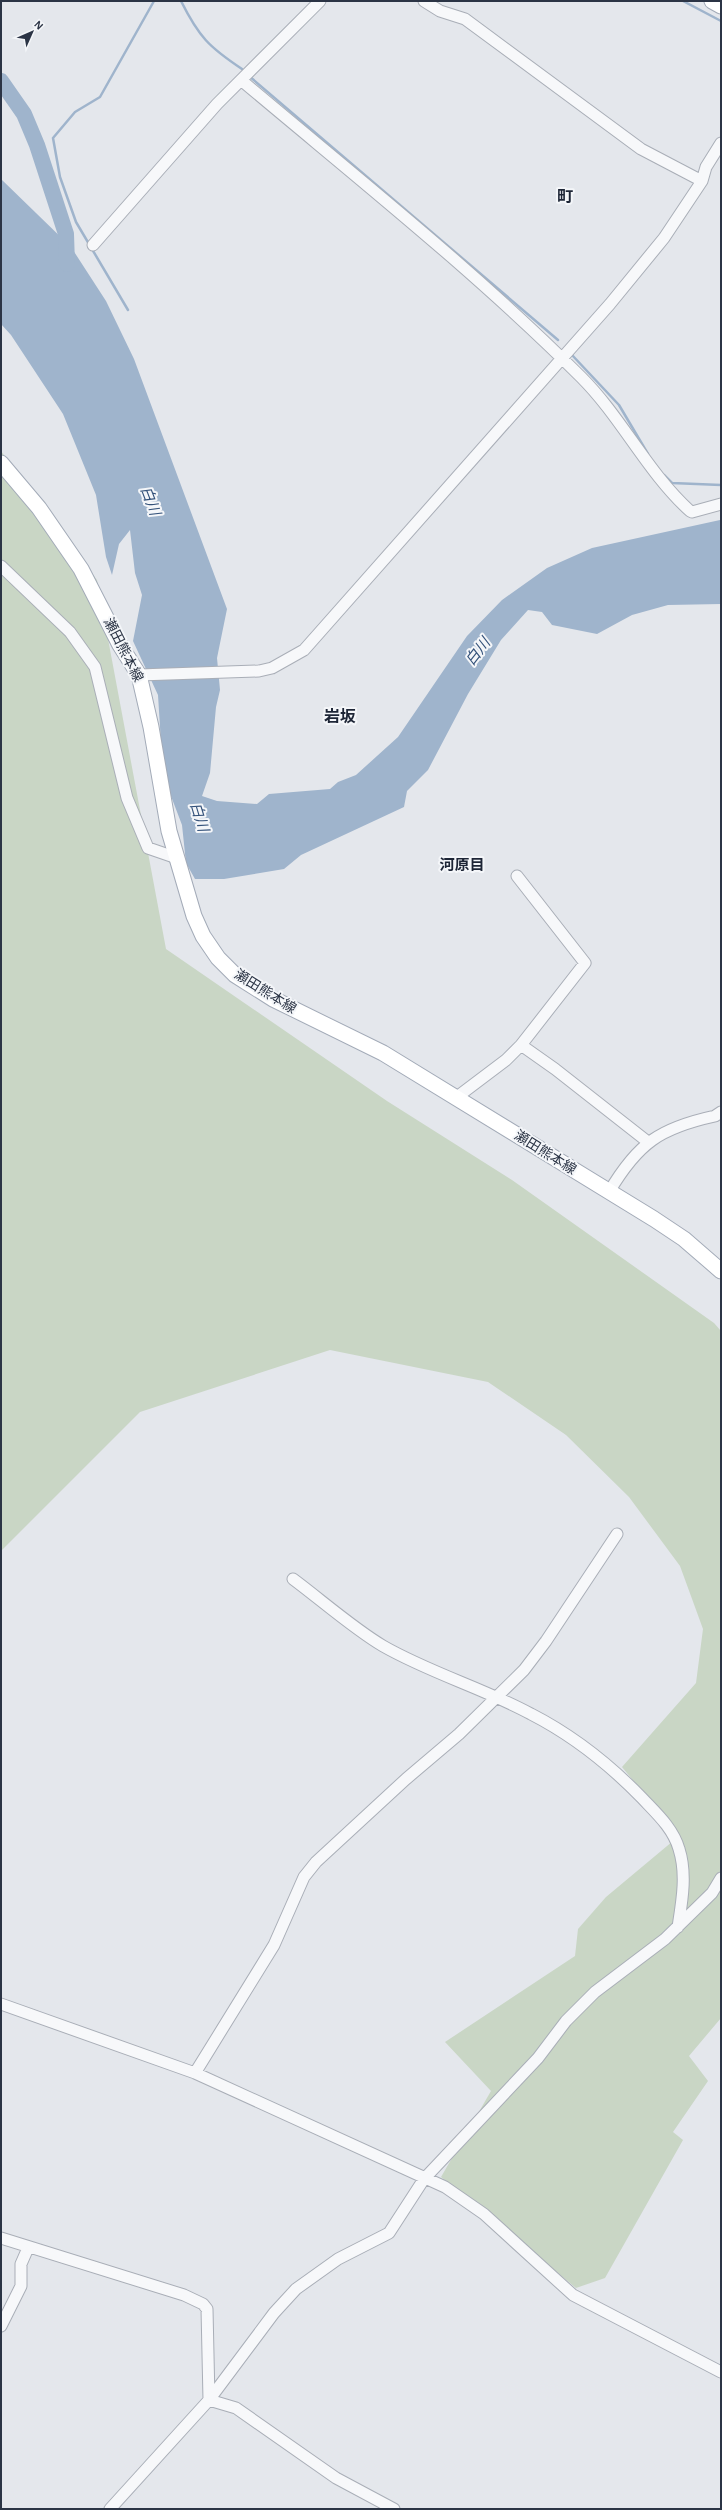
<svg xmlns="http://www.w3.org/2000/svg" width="722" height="2510" font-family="'Alegreya Sans','Noto Sans JP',sans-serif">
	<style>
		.green { fill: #c9d6c5 }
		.water { fill: #9fb4cc }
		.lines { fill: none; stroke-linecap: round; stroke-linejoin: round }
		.stream { stroke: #9fb4cc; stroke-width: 2.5 }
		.river { stroke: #9fb4cc; stroke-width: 16 }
		.minor-casing { stroke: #a9aeb7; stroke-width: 13 }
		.major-casing { stroke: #a3abb8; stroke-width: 17 }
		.minor { stroke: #f7f8fa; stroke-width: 11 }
		.major { stroke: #fff; stroke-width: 15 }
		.labels { text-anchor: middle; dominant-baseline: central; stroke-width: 4; stroke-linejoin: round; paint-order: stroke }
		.street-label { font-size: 14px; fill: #2b3445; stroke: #f4f6f9 }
		.water-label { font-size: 15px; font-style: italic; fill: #34527a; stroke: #f4f6f9 }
		.neighbourhood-label { font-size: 15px; font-weight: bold; fill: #1d2536; stroke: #f4f6f9 }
		.quarter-label { font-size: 16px; font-weight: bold; fill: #1d2536; stroke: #f4f6f9 }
	</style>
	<rect width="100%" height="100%" fill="#e4e7ec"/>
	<path class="green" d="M 1,451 L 97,580 L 166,949 L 387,1101 L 512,1180 L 714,1323 L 721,1331 L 721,2018 L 689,2056 L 708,2081 L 673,2132 L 683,2140 L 605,2278 L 576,2288 L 441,2177 L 491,2091 L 445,2042 L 575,1956 L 578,1929 L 606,1897 L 679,1836 L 622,1767 L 696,1683 L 703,1629 L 680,1566 L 629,1497 L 566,1435 L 488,1382 L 330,1350 L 140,1412 L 1,1551 Z"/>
	<path class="water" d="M 1,179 L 71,247 L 106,301 L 134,359 L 227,609 L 217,658 L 220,690 L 216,707 L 210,773 L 202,796 L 217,801 L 257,804 L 269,794 L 330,789 L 338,782 L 356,775 L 398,737 L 467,636 L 502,600 L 547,568 L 592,548 L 720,520 L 721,604 L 668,605 L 632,615 L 597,634 L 552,625 L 542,612 L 528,610 L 501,640 L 468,694 L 428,770 L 407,791 L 404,807 L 301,855 L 284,869 L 224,879 L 195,879 L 186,863 L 182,825 L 163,775 L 158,695 L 133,641 L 142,595 L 135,573 L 130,530 L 119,544 L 112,575 L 106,557 L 96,495 L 63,414 L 11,335 L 1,324 Z"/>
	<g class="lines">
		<path class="stream" d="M 181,1 C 199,37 209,47 242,69
			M 683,1 L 721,21
			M 249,76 L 558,340
			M 128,310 L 76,222 L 60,177 L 53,138 L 75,112 L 100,97 L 154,1
			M 572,355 L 619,405 L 648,454
			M 664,475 L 672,483 L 721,485"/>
		<path class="river" d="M 1,81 L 24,114 L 37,145 L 66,234 L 67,264"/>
		<defs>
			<path id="minor" d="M 424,1 L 440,11 L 465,19 L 641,149 L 702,181
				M 241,80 C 356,177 475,271 581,377 C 622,418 647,472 690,511 L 692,512 L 721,504
				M 93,245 L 217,104 L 320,1
				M 1,566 L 70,632 L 95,667 L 127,798 L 148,848 L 177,858
				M 139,675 L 259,671 L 272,668 L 304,650 L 610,304 L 664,238 L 702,181 L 706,167 L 721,143
				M 521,1045 L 555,1069 L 648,1142
				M 457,1097 L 506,1060 L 521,1045 L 585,963 L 517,876
				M 609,1192 C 638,1143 660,1128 715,1116 L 721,1112
				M 293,1579 C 320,1599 354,1629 383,1646 C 430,1673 483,1688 531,1714 C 572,1735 610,1765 642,1798 C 656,1813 673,1828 679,1849 C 687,1874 682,1901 678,1927
				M 1,2004 L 195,2073 L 445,2187 L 484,2214 L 573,2295 L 721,2372
				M 195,2073 L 274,1945 L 304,1877 L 316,1862 L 406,1779 L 459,1734 L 524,1670 L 546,1641 L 617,1534
				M 1,2238 L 184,2295 L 203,2304 L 207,2309 L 209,2400
				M 1,2326 L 21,2286 L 21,2264 L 28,2248
				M 209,2400 L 236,2408 L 336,2478 L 394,2509
				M 110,2509 L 209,2400 L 274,2313 L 296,2289 L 338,2259 L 389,2233 L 424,2179 L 538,2058 L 566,2021 L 595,1992 L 665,1939 L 712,1893 L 721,1878"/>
			<path id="major" d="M 712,1 L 721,6
				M 1,463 L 39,508 L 81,569 L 120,645 L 139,675 L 151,727 L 169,831 L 194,916 L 203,936 L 218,958 L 235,975 L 273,999 L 383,1053 L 654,1219 L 684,1239 L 721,1271"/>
		</defs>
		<use href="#minor" class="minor-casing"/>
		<use href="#major" class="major-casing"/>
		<use href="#minor" class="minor"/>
		<use href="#major" class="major"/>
	</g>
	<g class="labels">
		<g class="street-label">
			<text transform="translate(123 650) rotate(63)">瀬田熊本線</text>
			<text transform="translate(265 992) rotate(32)">瀬田熊本線</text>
			<text transform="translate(545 1153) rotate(32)">瀬田熊本線</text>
		</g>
		<g class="water-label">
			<text transform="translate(150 501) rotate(69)">白川</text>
			<text transform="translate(478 652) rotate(-52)">白川</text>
			<text transform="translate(199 817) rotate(73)">白川</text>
		</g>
		<g class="neighbourhood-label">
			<text x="462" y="865">河原目</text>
		</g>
		<g class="quarter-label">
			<text x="565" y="197">町</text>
			<text x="340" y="717">岩坂</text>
		</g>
	</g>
	<rect width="722" height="2510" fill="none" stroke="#2b3445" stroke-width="4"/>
	<g transform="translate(32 32) rotate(45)" stroke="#f4f6f9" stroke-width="3" paint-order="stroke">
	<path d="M0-3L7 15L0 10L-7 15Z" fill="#2b3445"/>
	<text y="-6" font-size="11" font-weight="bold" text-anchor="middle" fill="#2b3445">N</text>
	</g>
</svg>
